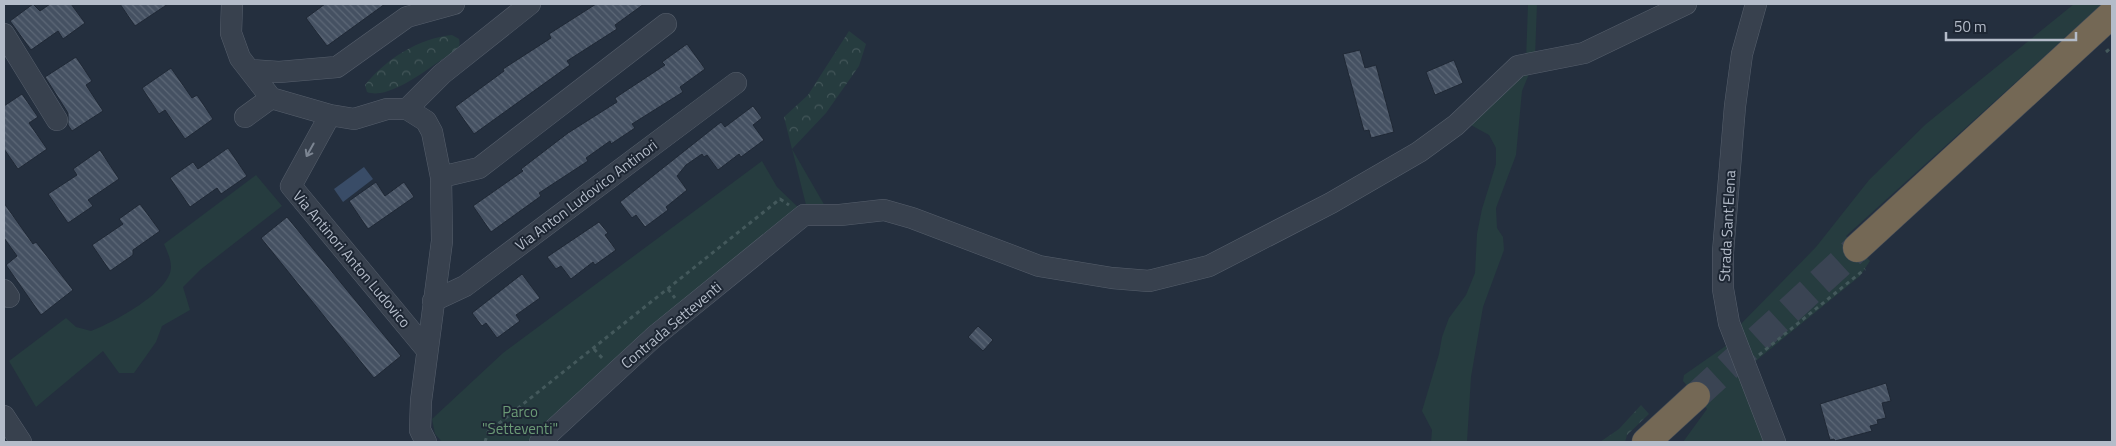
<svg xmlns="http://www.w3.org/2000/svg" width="2116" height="446" font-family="'Titillium Web',sans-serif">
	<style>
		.green { fill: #263c3f }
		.forest { fill: url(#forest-crowns) }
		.water { fill: #394c67 }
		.building { fill: url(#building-back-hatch); stroke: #1f2835 }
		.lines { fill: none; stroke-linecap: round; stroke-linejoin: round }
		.highway-tunnel { stroke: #3a4453; stroke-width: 28; stroke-dasharray: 28 14; stroke-linecap: butt }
		.minor-casing { stroke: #565f6c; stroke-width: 22 }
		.highway-casing { stroke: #434c59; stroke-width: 29 }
		.path { stroke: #44595c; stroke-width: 3; stroke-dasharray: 4 4; stroke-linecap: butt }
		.minor { stroke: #38414e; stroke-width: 21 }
		.highway { stroke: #746855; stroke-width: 28 }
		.oneway { stroke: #7c8592 }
		.labels { text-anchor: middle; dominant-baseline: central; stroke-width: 4; stroke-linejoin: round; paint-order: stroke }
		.street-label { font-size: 15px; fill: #b4bcc9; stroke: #1d2633 }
		.park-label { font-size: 15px; fill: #6b9a76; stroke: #1d2633 }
	</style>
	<defs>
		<pattern id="forest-crowns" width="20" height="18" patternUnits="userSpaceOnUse" patternTransform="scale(1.25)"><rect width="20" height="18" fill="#263c3f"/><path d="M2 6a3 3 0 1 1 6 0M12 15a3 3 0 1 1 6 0" fill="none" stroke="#435659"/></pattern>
		<pattern id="building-back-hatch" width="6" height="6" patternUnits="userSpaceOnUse" patternTransform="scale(1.25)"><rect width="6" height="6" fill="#455162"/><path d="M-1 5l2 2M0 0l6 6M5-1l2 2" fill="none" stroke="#5d6877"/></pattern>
	</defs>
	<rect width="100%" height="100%" fill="#242f3e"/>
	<path class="green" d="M 1528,4 L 1537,4 L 1535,58 L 1526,60 Z
		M 2074,4 L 2102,4 L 1846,236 L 1870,261 L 1860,276 L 1752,364 L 1736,329 L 1816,247 L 1869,180 L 1926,124 Z
		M 1529,74 L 1522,91 L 1516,155 L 1496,208 L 1497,228 L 1503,237 L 1504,250 L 1483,307 L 1471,377 L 1467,442 L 1431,442 L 1432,430 L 1422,411 L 1439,354 L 1442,337 L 1449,318 L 1466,295 L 1475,273 L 1477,234 L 1482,209 L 1496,164 L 1496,148 L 1489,135 L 1469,124 L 1508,83 Z
		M 792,149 L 829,213 L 808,213 Z
		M 762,161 L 777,187 L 801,210 L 652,328 L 527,442 L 442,442 L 435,434 L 432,419 L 503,353 Z
		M 256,175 L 282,206 L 200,270 L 183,287 L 190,310 L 162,326 L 156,342 L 134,373 L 119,373 L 103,351 L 36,407 L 9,361 L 66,318 L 76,327 L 91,331 C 112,323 171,292 171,267 C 171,259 167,251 164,244 Z
		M 1727,345 L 1764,442 L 1683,442 L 1707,409 L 1683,381 L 1684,375 Z"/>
	<path class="forest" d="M 849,31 L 866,44 L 859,66 L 826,113 L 792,149 L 784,117 L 808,95 Z
		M 452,35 L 459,39 C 461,46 458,49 452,53 C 432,65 390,101 367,92 L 365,85 C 386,59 419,38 452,35 Z
		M 1641,405 L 1649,414 L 1627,435 L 1625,442 L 1600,442 L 1619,429 Z"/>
	<path class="water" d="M 364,167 L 373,179 L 343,202 L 334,189 Z"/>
	<path class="building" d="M 33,4 L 40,11 L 50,4 L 71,4 L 85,23 L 63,39 L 58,31 L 31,50 L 10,21 Z
		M 120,4 L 168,4 L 135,26 Z
		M 325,4 L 385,4 L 327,46 L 306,18 Z
		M 596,4 L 644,4 L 615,25 L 617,29 L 567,61 L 570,65 L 474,134 L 455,107 L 504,71 L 503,69 L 551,38 L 549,34 Z
		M 687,44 L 705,69 L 680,87 L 683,92 L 632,124 L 635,128 L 611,144 L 610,141 L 586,158 L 588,161 L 539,193 L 541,196 L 491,232 L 473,206 L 523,171 L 521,169 L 568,133 L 617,102 L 615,98 L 665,65 L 662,62 Z
		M 1360,50 L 1365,68 L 1376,65 L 1394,132 L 1371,138 L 1369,130 L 1364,131 L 1343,54 Z
		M 76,57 L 92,81 L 86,85 L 103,111 L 72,131 L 68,125 L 68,113 L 45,77 Z
		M 1454,60 L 1463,83 L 1435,95 L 1426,72 Z
		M 171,68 L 192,98 L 197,95 L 213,119 L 185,139 L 165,110 L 159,114 L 142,88 Z
		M 22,94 L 38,117 L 29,123 L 47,149 L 18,169 L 4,149 L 4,106 Z
		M 753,106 L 762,118 L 753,125 L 764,140 L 741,157 L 739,154 L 718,170 L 707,155 L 704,157 L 702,154 L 686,165 L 677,176 L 687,190 L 666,207 L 668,210 L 645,227 L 636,215 L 632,218 L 620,202 L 721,122 L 725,127 Z
		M 228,148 L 247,176 L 221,194 L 217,188 L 190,207 L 170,178 L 193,162 L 198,169 Z
		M 100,150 L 119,179 L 88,200 L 93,206 L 68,223 L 48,194 L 77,175 L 73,169 Z
		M 376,182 L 385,196 L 404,182 L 414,197 L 368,229 L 349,201 Z
		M 4,203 L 33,244 L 36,242 L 73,290 L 41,315 L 6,265 L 17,256 L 4,238 Z
		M 140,204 L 160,231 L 133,250 L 133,255 L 110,271 L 92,245 L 123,224 L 119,219 Z
		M 287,217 L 401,356 L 374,378 L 261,238 Z
		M 599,222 L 608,233 L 605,235 L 616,250 L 595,265 L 593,262 L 571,279 L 561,266 L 556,269 L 547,257 Z
		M 522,274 L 540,298 L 516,315 L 520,321 L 497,338 L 486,323 L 482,326 L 472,313 Z
		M 978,326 L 993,340 L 983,351 L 968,337 Z
		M 1886,383 L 1891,401 L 1882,403 L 1886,418 L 1877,420 L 1878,424 L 1870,426 L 1872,431 L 1835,441 L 1834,439 L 1830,440 L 1820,404 Z"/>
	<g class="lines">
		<path class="highway-tunnel" d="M 1696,396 L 1857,248"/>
		<defs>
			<path id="minor" d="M 232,4 L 231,33 L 240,58 L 271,98 L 330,115 L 354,119 L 387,109 L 407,109 L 426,121 L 432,132 L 441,177 L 442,241 L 421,401 L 420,430 L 426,442
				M 1756,4 L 1742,54 L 1735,106 L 1723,252 L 1723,289 L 1729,323 L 1775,442
				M 4,34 L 57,120
				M 250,70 L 279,72 L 337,67 L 407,17 L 454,4
				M 407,109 L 442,74 L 530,4
				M 330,115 L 291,186 L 426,349
				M 245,117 L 271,98
				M 441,177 L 479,168 L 666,24
				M 4,290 L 9,297
				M 433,301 L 465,286 L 736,83
				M 4,416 L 21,442
				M 540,442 L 655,336 L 804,215 L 840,215 L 884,210 L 912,218 L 1039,266 L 1112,278 L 1149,281 L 1209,266 L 1331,203 L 1419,152 L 1456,125 L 1518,66 L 1584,53 L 1686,4"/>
			<path id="highway" d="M 1857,248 L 2112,14
				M 1646,442 L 1696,396"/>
		</defs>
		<use href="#minor" class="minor-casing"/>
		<use href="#highway" class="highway-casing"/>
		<path class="path" d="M 2106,52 L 2112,47
			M 668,289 L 675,298
			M 594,349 L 604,360
			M 1759,355 L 1865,269
			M 485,442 L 488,432 L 780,199 L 789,205"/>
		<use href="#minor" class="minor"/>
		<use href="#highway" class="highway"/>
	</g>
	<defs><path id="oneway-shaft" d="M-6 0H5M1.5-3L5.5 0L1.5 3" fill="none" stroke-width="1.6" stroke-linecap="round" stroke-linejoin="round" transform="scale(1.25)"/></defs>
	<use class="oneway" href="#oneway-shaft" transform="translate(310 150) rotate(119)"/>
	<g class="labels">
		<g class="street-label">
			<text transform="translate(586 195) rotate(-37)">Via Anton Ludovico Antinori</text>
			<text transform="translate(1727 226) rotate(-87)">Strada Sant'Elena</text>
			<text transform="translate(352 259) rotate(50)">Via Antinori Anton Ludovico</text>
			<text transform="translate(671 325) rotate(-40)">Contrada Setteventi</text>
		</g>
		<g class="park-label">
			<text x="520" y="411">Parco<tspan x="520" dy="17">"Setteventi"</tspan></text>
		</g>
	</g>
	<rect width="2116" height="446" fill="none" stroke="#b4bcc9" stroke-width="10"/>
	<path d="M1946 32v8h130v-8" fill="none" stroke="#b4bcc9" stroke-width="2.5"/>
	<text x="1954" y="32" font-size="15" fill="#b4bcc9" stroke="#1d2633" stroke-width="4" paint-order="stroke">50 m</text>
</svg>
